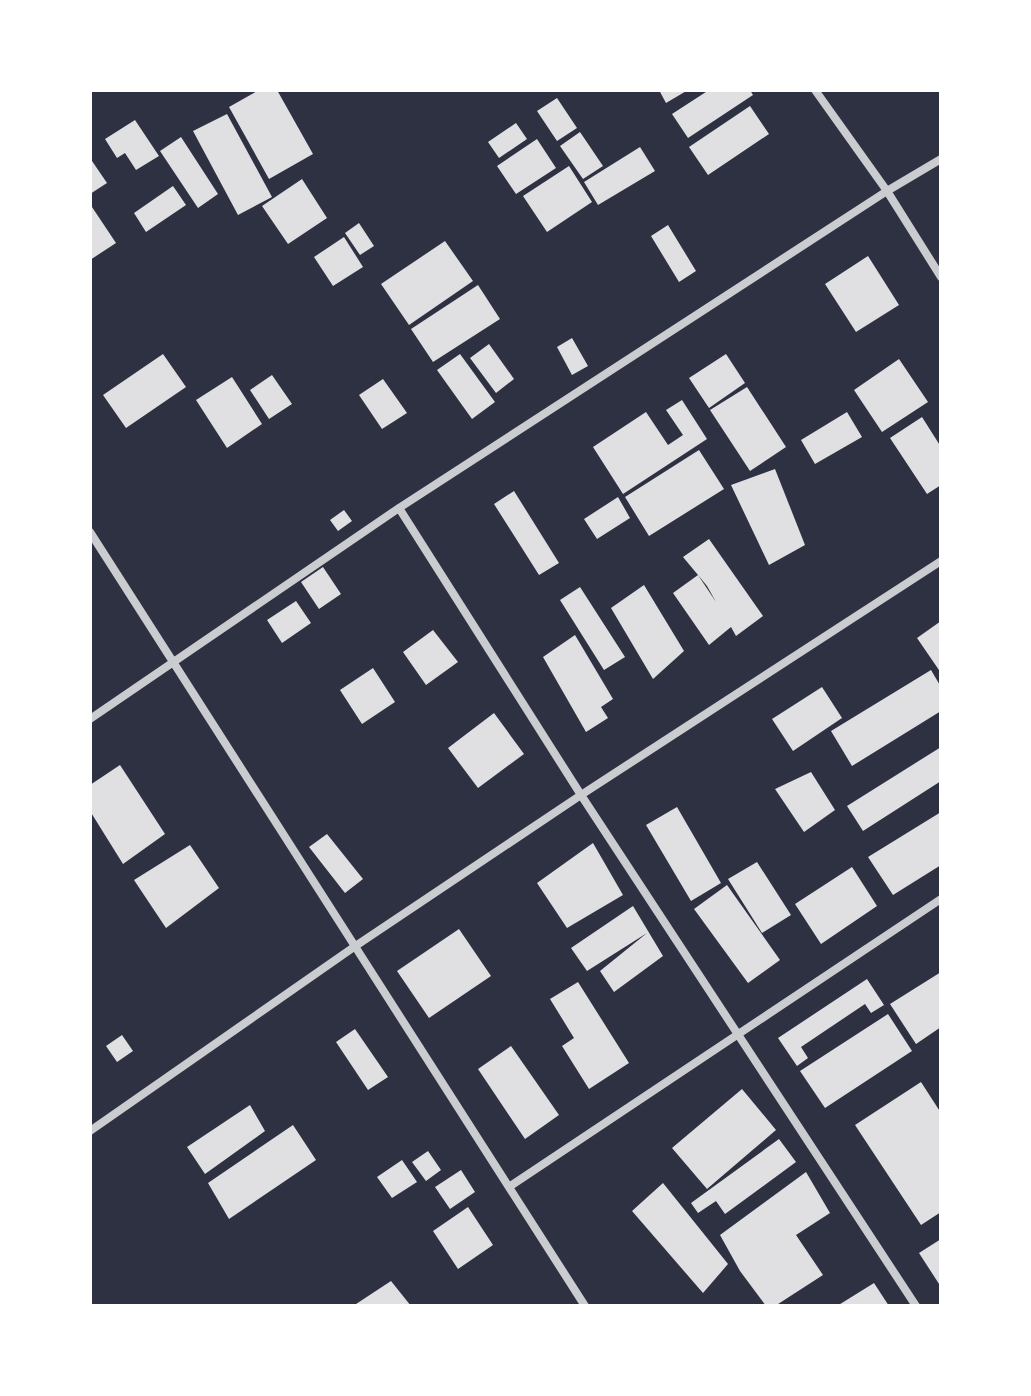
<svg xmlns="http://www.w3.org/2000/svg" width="1031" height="1396" font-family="Helvetica,sans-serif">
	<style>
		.building { fill: #e0e0e3 }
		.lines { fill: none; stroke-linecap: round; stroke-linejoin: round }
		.minor { stroke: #caccd0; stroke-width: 8 }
	</style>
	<rect width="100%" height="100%" fill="#2d3142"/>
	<path class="building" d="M 259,90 L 277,90 L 313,154 L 269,179 L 229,107 Z
		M 659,90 L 688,90 L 666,103 Z
		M 709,90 L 750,90 L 753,95 L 688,138 L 672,114 Z
		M 557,98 L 577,128 L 557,141 L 537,111 Z
		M 750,106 L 769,134 L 708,175 L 689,147 Z
		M 227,114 L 272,197 L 238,215 L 193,131 Z
		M 135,120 L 159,156 L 136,170 L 125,153 L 117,158 L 105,139 Z
		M 516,123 L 527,139 L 499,158 L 488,142 Z
		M 580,132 L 603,166 L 583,179 L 560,146 Z
		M 181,137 L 218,194 L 198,208 L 160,151 Z
		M 537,139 L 556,168 L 516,194 L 497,166 Z
		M 640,147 L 655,171 L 598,205 L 584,182 Z
		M 90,158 L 107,183 L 90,194 Z
		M 569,166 L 592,202 L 547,232 L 523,196 Z
		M 302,179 L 327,218 L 288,244 L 262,206 Z
		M 173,186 L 186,205 L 146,232 L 134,213 Z
		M 90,204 L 116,243 L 90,260 Z
		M 359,223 L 374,246 L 360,255 L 345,233 Z
		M 668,225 L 696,271 L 679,282 L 651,236 Z
		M 344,237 L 363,267 L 333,286 L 314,257 Z
		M 445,241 L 473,281 L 409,325 L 381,284 Z
		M 868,256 L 899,305 L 856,332 L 825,284 Z
		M 478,285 L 500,319 L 433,362 L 411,329 Z
		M 572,338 L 588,366 L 572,375 L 557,347 Z
		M 489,344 L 514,379 L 496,393 L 470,358 Z
		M 163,354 L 186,387 L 126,428 L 103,395 Z
		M 460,354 L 495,402 L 472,419 L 437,370 Z
		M 726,354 L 745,383 L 709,408 L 689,378 Z
		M 899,359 L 928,402 L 882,432 L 854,390 Z
		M 272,375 L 292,404 L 269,419 L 250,390 Z
		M 232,377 L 262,424 L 227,448 L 196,400 Z
		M 383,379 L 407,413 L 382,429 L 359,395 Z
		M 747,387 L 786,447 L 750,471 L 710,410 Z
		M 682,400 L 707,439 L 623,494 L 593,447 L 646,412 L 668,445 L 683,435 L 666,410 Z
		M 847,412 L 862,437 L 815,464 L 801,440 Z
		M 922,417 L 941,447 L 941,485 L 927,494 L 890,438 Z
		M 699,450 L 724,489 L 649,536 L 625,497 Z
		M 775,469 L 805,545 L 769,565 L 731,485 Z
		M 514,491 L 559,563 L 539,575 L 494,504 Z
		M 618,497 L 630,518 L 597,539 L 584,519 Z
		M 344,510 L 352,521 L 338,531 L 330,520 Z
		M 709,539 L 763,616 L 736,636 L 731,627 L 709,645 L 673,593 L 698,575 L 716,602 L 707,586 L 698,575 L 683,557 Z
		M 323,567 L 341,594 L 319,609 L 301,582 Z
		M 644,585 L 684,651 L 653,679 L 611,608 Z
		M 580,587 L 625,657 L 604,670 L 560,600 Z
		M 296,601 L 311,623 L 282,643 L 267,620 Z
		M 941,621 L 941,673 L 917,638 Z
		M 433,630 L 458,662 L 426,685 L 403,652 Z
		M 575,635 L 613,699 L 601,707 L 608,718 L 586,732 L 543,657 Z
		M 373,668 L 395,702 L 362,724 L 340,690 Z
		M 931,670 L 941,687 L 941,711 L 852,766 L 831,731 Z
		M 822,687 L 842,718 L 793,751 L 772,719 Z
		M 494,713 L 524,754 L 478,788 L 448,748 Z
		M 941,747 L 941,781 L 863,831 L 847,806 Z
		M 120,765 L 165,834 L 123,864 L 90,811 L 90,785 Z
		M 811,772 L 835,810 L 804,832 L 775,789 Z
		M 677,807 L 721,883 L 691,901 L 646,825 Z
		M 941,812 L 941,865 L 893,895 L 868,857 Z
		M 327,834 L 363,879 L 345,893 L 309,847 Z
		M 593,843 L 623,895 L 567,928 L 537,883 Z
		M 190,845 L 219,888 L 166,928 L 134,880 Z
		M 757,862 L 791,915 L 762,933 L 728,879 Z
		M 852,867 L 877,906 L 821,944 L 795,904 Z
		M 727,885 L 780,960 L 748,983 L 694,909 Z
		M 633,906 L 663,956 L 614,992 L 600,971 L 647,933 L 587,971 L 571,948 Z
		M 459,929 L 491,976 L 429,1018 L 397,971 Z
		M 941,972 L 941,1027 L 916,1044 L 890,1004 Z
		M 867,979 L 884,1005 L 871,1013 L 865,1004 L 801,1047 L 808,1058 L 797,1066 L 778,1038 Z
		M 578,982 L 629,1063 L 589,1089 L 562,1046 L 574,1038 L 550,999 Z
		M 888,1014 L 912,1051 L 825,1108 L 800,1071 Z
		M 355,1029 L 388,1077 L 368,1090 L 336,1042 Z
		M 122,1035 L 133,1051 L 117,1062 L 106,1046 Z
		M 511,1046 L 559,1115 L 525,1139 L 478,1069 Z
		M 921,1082 L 941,1113 L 941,1212 L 921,1225 L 855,1125 Z
		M 742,1089 L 776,1130 L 707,1189 L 672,1148 Z
		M 250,1105 L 265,1131 L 205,1174 L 187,1147 Z
		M 293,1125 L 316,1160 L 229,1219 L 208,1183 Z
		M 779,1139 L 796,1162 L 725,1214 L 716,1201 L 698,1213 L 691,1203 Z
		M 428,1151 L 441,1170 L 426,1181 L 412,1162 Z
		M 402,1160 L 417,1182 L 392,1198 L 377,1177 Z
		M 461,1170 L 475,1192 L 450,1209 L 435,1187 Z
		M 806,1172 L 830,1213 L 796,1235 L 823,1275 L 775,1306 L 766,1306 L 740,1271 L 720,1235 Z
		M 663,1183 L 728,1264 L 703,1293 L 632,1211 Z
		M 468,1207 L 493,1245 L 458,1269 L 433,1231 Z
		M 941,1239 L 941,1287 L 919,1253 Z
		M 391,1281 L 411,1306 L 353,1306 Z
		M 874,1283 L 889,1306 L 837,1306 Z"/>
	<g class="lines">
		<path class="minor" d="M 815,90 L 887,191 L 941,277
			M 399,508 L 581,795 L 916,1306
			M 90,532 L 585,1306
			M 90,719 L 399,508 L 887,191 L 941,159
			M 90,1131 L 354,947 L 581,795 L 941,561
			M 509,1187 L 941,899"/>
	</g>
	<rect width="1031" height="1396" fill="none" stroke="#ffffff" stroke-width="184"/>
</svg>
